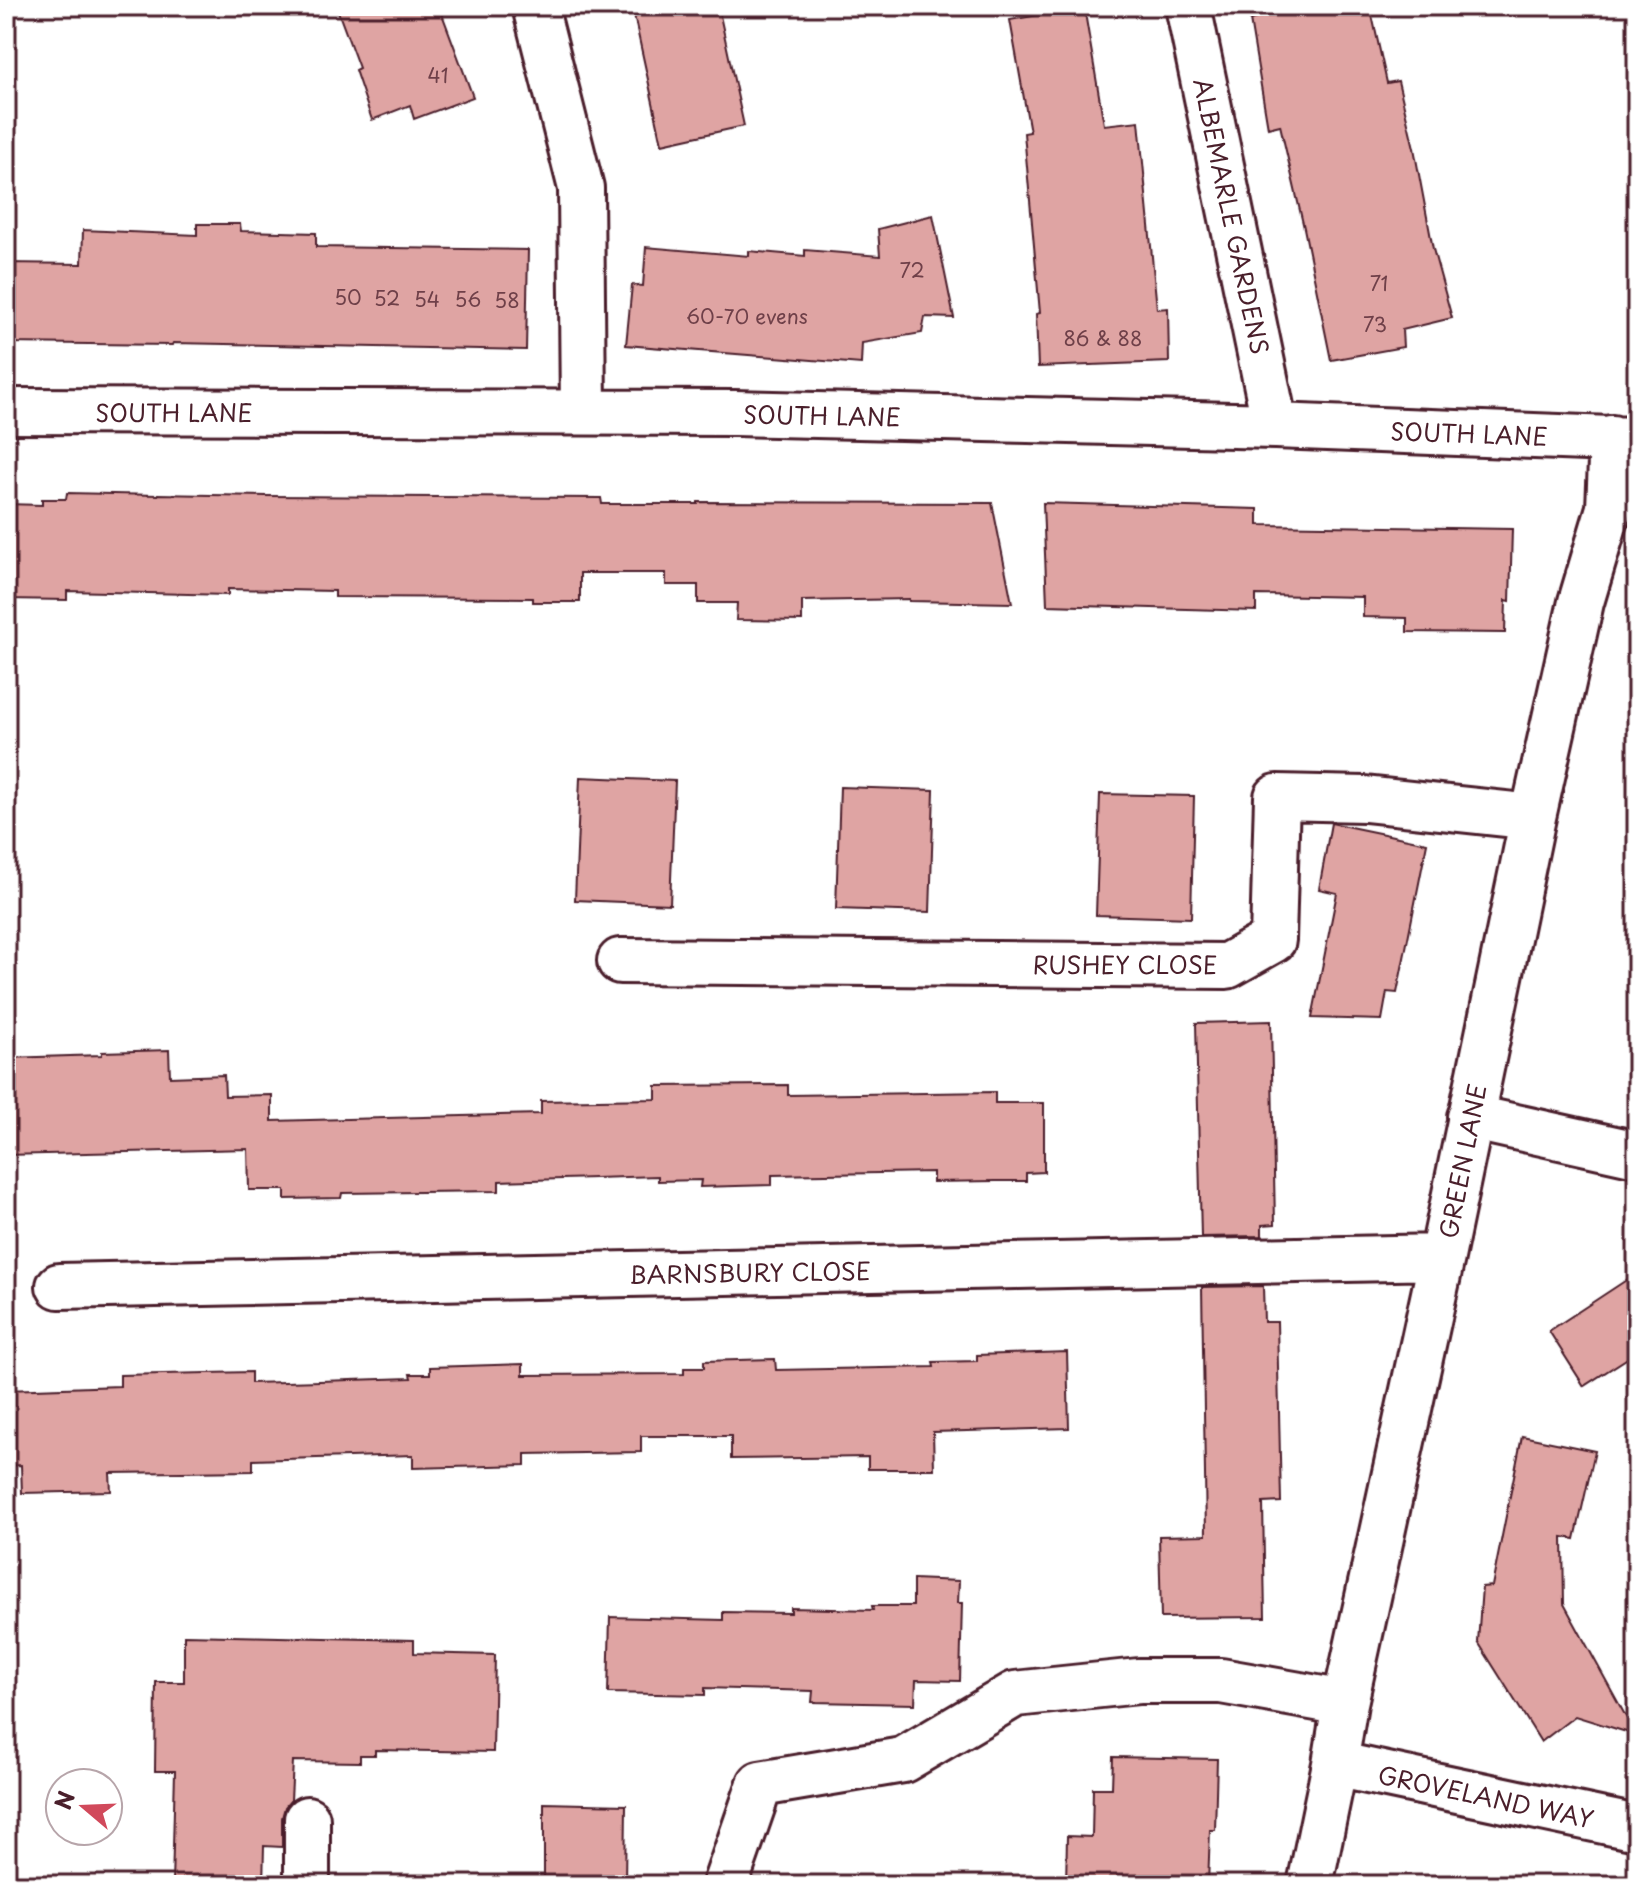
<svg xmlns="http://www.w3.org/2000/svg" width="1643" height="1891" font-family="'Playpen Sans',sans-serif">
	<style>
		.building { fill: #dfa4a3; stroke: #4a1f2b; stroke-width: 2 }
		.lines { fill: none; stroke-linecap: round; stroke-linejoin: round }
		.minor-casing { stroke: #4a1f2b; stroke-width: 50 }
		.minor { stroke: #fff; stroke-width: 44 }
		.labels { text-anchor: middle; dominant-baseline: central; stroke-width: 6; stroke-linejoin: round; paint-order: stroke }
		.number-label { font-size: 20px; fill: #6f4049 }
		.street-label { font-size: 24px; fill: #4a1f2b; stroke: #fff }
	</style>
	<rect width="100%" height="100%" fill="#fff"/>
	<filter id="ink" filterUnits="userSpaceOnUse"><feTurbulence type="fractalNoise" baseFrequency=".0125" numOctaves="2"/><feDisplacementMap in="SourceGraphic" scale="16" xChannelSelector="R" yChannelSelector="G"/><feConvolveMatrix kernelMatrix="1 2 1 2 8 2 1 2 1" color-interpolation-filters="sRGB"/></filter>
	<g filter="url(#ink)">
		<path class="building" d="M 336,6 L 439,6 L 473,97 L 414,119 L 410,105 L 372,120 L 355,70 L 359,68 Z
			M 632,6 L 718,6 L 744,126 L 662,144 Z
			M 1301,6 L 1370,6 L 1387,83 L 1398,81 L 1414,148 L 1433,249 L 1452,318 L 1402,330 L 1403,347 L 1331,360 L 1304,228 L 1280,125 L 1268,128 L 1250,20 Z
			M 1084,7 L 1104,125 L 1139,121 L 1157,309 L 1168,308 L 1169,362 L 1038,367 L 1036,314 L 1040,313 L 1024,133 L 1030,132 L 1010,20 Z
			M 933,215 L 954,318 L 925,317 L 922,333 L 862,343 L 861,364 L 626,345 L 632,285 L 643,286 L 646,247 L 749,256 L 749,251 L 805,256 L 805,250 L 880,256 L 878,229 Z
			M 197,224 L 240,224 L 241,231 L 316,233 L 316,247 L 528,250 L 526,350 L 173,343 L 172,345 L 6,343 L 6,263 L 82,264 L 83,230 L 197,235 Z
			M 67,493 L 158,495 L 158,494 L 266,496 L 601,498 L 602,504 L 698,504 L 698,502 L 992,503 L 1012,603 L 909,601 L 909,599 L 802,601 L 802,621 L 736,620 L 737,603 L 698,603 L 698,585 L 666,585 L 666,573 L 580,573 L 580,602 L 533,602 L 533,598 L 335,597 L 335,591 L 228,589 L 228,595 L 67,591 L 67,600 L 6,599 L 6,504 L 42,505 L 42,499 L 66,499 Z
			M 1043,503 L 1258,509 L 1258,525 L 1512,529 L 1510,601 L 1506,600 L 1505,633 L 1407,632 L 1407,618 L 1363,617 L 1363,597 L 1256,595 L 1256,611 L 1047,605 Z
			M 580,777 L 675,781 L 670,904 L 575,900 Z
			M 840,787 L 934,790 L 930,912 L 836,909 Z
			M 1100,794 L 1194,796 L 1191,918 L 1096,915 Z
			M 1331,823 L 1427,843 L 1397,993 L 1387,992 L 1382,1020 L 1312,1018 L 1337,893 L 1319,889 Z
			M 1271,1021 L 1275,1224 L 1262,1225 L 1262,1236 L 1201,1237 L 1196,1023 Z
			M 169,1050 L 170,1077 L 224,1075 L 225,1096 L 272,1095 L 272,1121 L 541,1114 L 541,1101 L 656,1099 L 656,1086 L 788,1085 L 788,1095 L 995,1092 L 995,1103 L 1044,1103 L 1044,1172 L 1026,1173 L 1026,1181 L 996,1181 L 933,1182 L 933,1172 L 772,1175 L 772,1185 L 700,1187 L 701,1180 L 658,1181 L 658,1176 L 499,1181 L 499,1191 L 342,1193 L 341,1198 L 285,1199 L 285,1190 L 249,1190 L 248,1149 L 6,1155 L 6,1058 L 102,1055 L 102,1052 Z
			M 1637,1273 L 1637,1352 L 1584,1386 L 1549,1331 Z
			M 1263,1286 L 1264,1322 L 1277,1322 L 1281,1502 L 1263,1503 L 1265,1617 L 1161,1618 L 1159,1536 L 1206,1535 L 1202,1287 Z
			M 1067,1352 L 1069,1428 L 933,1432 L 934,1469 L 868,1469 L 868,1457 L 731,1459 L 731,1436 L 641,1436 L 641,1452 L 525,1454 L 525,1465 L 413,1468 L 413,1455 L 253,1460 L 253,1471 L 110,1473 L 111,1491 L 22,1493 L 21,1465 L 6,1466 L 6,1390 L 120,1386 L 120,1375 L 251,1372 L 251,1383 L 320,1381 L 411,1378 L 410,1374 L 430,1374 L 430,1367 L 523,1364 L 523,1375 L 684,1374 L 684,1368 L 704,1368 L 704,1361 L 775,1359 L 776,1370 L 934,1367 L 933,1362 L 977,1361 L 977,1355 Z
			M 1522,1436 L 1595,1451 L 1575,1539 L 1563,1537 L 1564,1604 L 1636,1735 L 1575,1716 L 1541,1742 L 1478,1642 L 1482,1587 L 1492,1586 Z
			M 913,1579 L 959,1581 L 958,1603 L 962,1603 L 960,1681 L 916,1680 L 915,1704 L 812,1702 L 813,1691 L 705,1688 L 705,1695 L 608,1693 L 610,1617 L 723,1620 L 723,1612 L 791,1613 L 791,1608 L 873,1610 L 872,1606 L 913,1606 Z
			M 184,1635 L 414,1640 L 414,1653 L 495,1655 L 493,1752 L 375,1750 L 375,1755 L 360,1755 L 360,1762 L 293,1761 L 291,1800 L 285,1807 L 282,1818 L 282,1847 L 264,1846 L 263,1885 L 172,1885 L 175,1771 L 155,1771 L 156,1682 L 184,1682 Z
			M 1113,1757 L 1217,1759 L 1215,1830 L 1210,1830 L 1208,1885 L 1066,1885 L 1067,1836 L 1092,1837 L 1093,1788 L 1112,1788 Z
			M 544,1803 L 626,1805 L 625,1885 L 544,1885 Z"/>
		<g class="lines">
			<defs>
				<path id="minor" d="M 535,6 L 581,188 L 583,412
					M 1188,6 L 1275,426
					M 6,411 L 735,413 L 1275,426 L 1637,440
					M 620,961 L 1227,966 L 1273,940 L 1277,797 L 1365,799 L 1533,817
					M 1470,1117 L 1637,1154
					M 59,1286 L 1442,1257
					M 1335,1764 L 1637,1828
					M 307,1819 L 307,1885
					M 725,1885 L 760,1784 L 903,1760 L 1015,1694 L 1139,1681 L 1221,1681 L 1345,1703
					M 1310,1885 L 1335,1764 L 1345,1703 L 1442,1257 L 1533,817 L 1581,602 L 1609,508 L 1612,438"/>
			</defs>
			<use href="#minor" class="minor-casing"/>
			<use href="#minor" class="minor"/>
		</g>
	</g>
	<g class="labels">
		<g class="number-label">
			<text x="438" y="75">41</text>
			<text x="912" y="270">72</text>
			<text x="1379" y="283">71</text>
			<text x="348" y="297">50</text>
			<text x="387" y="298">52</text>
			<text x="427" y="299">54</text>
			<text x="468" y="299">56</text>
			<text x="507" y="300">58</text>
			<text x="747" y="316">60-70 evens</text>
			<text x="1375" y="324">73</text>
			<text x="1103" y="338">86 &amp; 88</text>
		</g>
		<g class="street-label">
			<text transform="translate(1232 216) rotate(78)">ALBEMARLE GARDENS</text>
			<text x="174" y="412">SOUTH LANE</text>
			<text transform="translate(822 415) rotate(1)">SOUTH LANE</text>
			<text transform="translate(1469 433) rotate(2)">SOUTH LANE</text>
			<text x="1125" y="964">RUSHEY CLOSE</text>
			<text transform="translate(1462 1161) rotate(-79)">GREEN LANE</text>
			<text transform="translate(750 1272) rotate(-1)">BARNSBURY CLOSE</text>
			<text transform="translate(1486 1796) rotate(12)">GROVELAND WAY</text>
		</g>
	</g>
	<rect width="1643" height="1891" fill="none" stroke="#fff" stroke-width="32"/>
	<rect x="16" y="16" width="1611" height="1859" fill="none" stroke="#4a1f2b" stroke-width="3" filter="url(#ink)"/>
	<g transform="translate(84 1807) rotate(289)"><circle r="38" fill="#ffffff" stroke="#b7a5aa" stroke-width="2"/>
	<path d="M0-6L14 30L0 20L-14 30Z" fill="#d1495b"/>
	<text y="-12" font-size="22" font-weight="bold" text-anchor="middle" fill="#4a1f2b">N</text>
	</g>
</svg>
